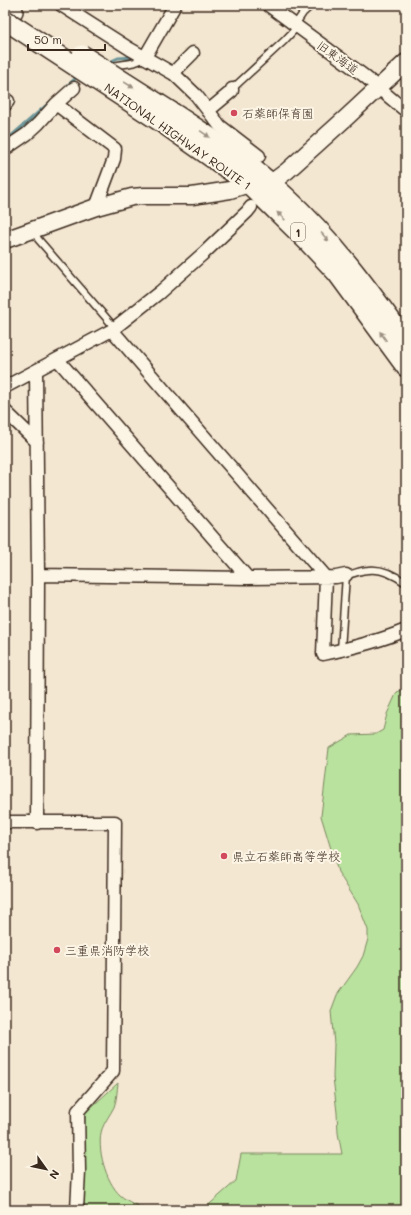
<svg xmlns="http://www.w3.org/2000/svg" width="411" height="1215" font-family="Mali,'Klee One',sans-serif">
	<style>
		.green { fill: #b9e29e; stroke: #7a865e }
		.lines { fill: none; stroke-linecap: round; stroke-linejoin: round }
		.stream { stroke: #6e979a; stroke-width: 3 }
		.service-casing { stroke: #3b2a1e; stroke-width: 9 }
		.minor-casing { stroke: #3b2a1e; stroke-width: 15 }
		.secondary-casing { stroke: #3b2a1e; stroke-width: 19 }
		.trunk-casing { stroke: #3b2a1e; stroke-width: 22 }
		.service { stroke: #fcf5e5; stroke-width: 6 }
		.minor { stroke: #fcf5e5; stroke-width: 12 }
		.secondary { stroke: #fcf5e5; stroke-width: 16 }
		.trunk { stroke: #fcf5e5; stroke-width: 19 }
		.trunk-bridge-casing { stroke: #3b2a1e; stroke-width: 22; stroke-linecap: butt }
		.trunk-bridge { stroke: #fcf5e5; stroke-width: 19 }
		.oneway { fill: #9c9082 }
		.poi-dot { fill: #d1495b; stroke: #fcf5e5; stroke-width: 1.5 }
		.labels { text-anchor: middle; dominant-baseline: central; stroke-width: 4; stroke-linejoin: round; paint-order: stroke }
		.shield { fill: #fcf5e5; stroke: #75675a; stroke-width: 1 }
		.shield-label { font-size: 11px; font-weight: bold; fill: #3b2a1e }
		.street-label { font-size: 12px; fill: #3b2a1e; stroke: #fcf5e5 }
		.poi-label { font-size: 12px; fill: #3b2a1e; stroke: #fcf5e5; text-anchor: start }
	</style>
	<rect width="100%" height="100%" fill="#f4e7d2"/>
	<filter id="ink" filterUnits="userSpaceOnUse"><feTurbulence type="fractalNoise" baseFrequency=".025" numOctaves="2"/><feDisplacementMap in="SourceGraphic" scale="8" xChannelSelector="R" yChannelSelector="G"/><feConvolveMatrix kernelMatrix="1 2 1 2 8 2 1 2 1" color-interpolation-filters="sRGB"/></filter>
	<g filter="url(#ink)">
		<path class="green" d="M 405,689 L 406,689 L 406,1210 L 203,1210 L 236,1181 L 241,1154 L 342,1154 L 338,1133 L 337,1113 L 333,1077 L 334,1044 L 331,1011 L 337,995 L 357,967 L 363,956 L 368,939 L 368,930 L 358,904 L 338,872 L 321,816 L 329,748 L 351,735 L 376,734 L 383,730 L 387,714 L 397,692 Z
			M 118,1083 C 117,1090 117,1100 114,1107 C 110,1115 105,1121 102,1129 C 96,1148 106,1182 120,1195 C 128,1202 138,1206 147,1210 L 81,1210 L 85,1113 Z"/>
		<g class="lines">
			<path class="stream" d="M 107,63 L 118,58 L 135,57
				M 68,85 L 75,79 L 79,77
				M 5,140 L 9,138 L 49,103"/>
			<defs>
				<path id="service" d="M 295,25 L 303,13 L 312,5
					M 109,67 C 120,63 137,65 145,57
					M 232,89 L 284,41 L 297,27
					M 34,231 L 38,239 L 115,328
					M 341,650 L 346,575 C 354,574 361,570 368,570 C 382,568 395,575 406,583"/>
				<path id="minor" d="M 61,5 L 130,49 L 174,74 L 196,95 L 220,126 L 259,156
					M 268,5 L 363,75 L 406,111
					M 145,57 L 175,5
					M 174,74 L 178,68 L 193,53
					M 56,104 L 115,149 L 114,159 L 96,207
					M 5,105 L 8,101
					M 208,111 L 232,91 L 232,89
					M 5,149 L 27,134 L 38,124 L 56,104 L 74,88
					M 112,330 L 326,577 L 323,654 C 352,648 380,641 406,630
					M 58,360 L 248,578
					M 36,371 L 38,575 L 37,823
					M 5,387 L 112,330 L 160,292 L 205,252 L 247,212 L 251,207
					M 5,411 L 37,442
					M 38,575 L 248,578 L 336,577 L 346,575
					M 5,822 L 115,822 L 113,1071 L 78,1111 L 79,1171 L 77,1210"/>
				<path id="secondary" d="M 5,240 L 96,207 L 132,197 L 144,196 L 192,196 L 230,190 L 249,184 L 271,183 L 287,171 L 348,116 L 406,62"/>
				<path id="trunk" d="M 5,6 L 13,11
					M 173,113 C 211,138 251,164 285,196 C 332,239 369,290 406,341
					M 164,124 L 249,184 L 308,242 L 337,273 L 406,367"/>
			</defs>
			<use href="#service" class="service-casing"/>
			<use href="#minor" class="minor-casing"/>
			<use href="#secondary" class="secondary-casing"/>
			<use href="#trunk" class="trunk-casing"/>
			<use href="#service" class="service"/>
			<use href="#minor" class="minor"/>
			<use href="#secondary" class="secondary"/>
			<use href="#trunk" class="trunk"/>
			<defs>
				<path id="trunk-bridge" d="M 5,20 L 164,124
					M 82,55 L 173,113"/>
			</defs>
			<use href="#trunk-bridge" class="trunk-bridge-casing"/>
			<use href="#trunk-bridge" class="trunk-bridge"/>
		</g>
		<defs><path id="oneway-solid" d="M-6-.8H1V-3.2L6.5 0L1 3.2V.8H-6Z"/></defs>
		<g class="oneway">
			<use href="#oneway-solid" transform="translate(129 85) rotate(32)"/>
			<use href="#oneway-solid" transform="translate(205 134) rotate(35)"/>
			<use href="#oneway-solid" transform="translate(281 216) rotate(-136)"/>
			<use href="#oneway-solid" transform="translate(325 237) rotate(49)"/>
			<use href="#oneway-solid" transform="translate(383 336) rotate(-125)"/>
		</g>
	</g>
	<g class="poi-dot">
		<circle cx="234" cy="113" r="4"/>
		<circle cx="224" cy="856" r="4"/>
		<circle cx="57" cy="950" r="4"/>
	</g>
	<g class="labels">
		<rect class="shield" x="291" y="223" width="14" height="18" rx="3"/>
		<g class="shield-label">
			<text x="298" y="232">1</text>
		</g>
		<g class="street-label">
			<text transform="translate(338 57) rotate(36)">旧東海道</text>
			<text transform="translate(178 136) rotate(35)">NATIONAL HIGHWAY ROUTE 1</text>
		</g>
		<g class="poi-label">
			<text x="242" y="113">石薬師保育園</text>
			<text x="232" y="856">県立石薬師高等学校</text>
			<text x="65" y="950">三重県消防学校</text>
		</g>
	</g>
	<rect width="411" height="1215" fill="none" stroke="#fcf5e5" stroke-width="20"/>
	<rect x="10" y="10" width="391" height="1195" fill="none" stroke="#3b2a1e" stroke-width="1.5" filter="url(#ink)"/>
	<g transform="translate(46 1169) rotate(123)" stroke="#fcf5e5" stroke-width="3" paint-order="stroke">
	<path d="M0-3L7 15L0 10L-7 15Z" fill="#3b2a1e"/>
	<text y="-6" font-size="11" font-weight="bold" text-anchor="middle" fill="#3b2a1e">N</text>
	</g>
	<path d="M28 44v6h77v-6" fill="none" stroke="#3b2a1e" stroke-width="2"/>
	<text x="34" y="44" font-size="12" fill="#3b2a1e" stroke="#fcf5e5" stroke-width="3" paint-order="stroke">50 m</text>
</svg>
